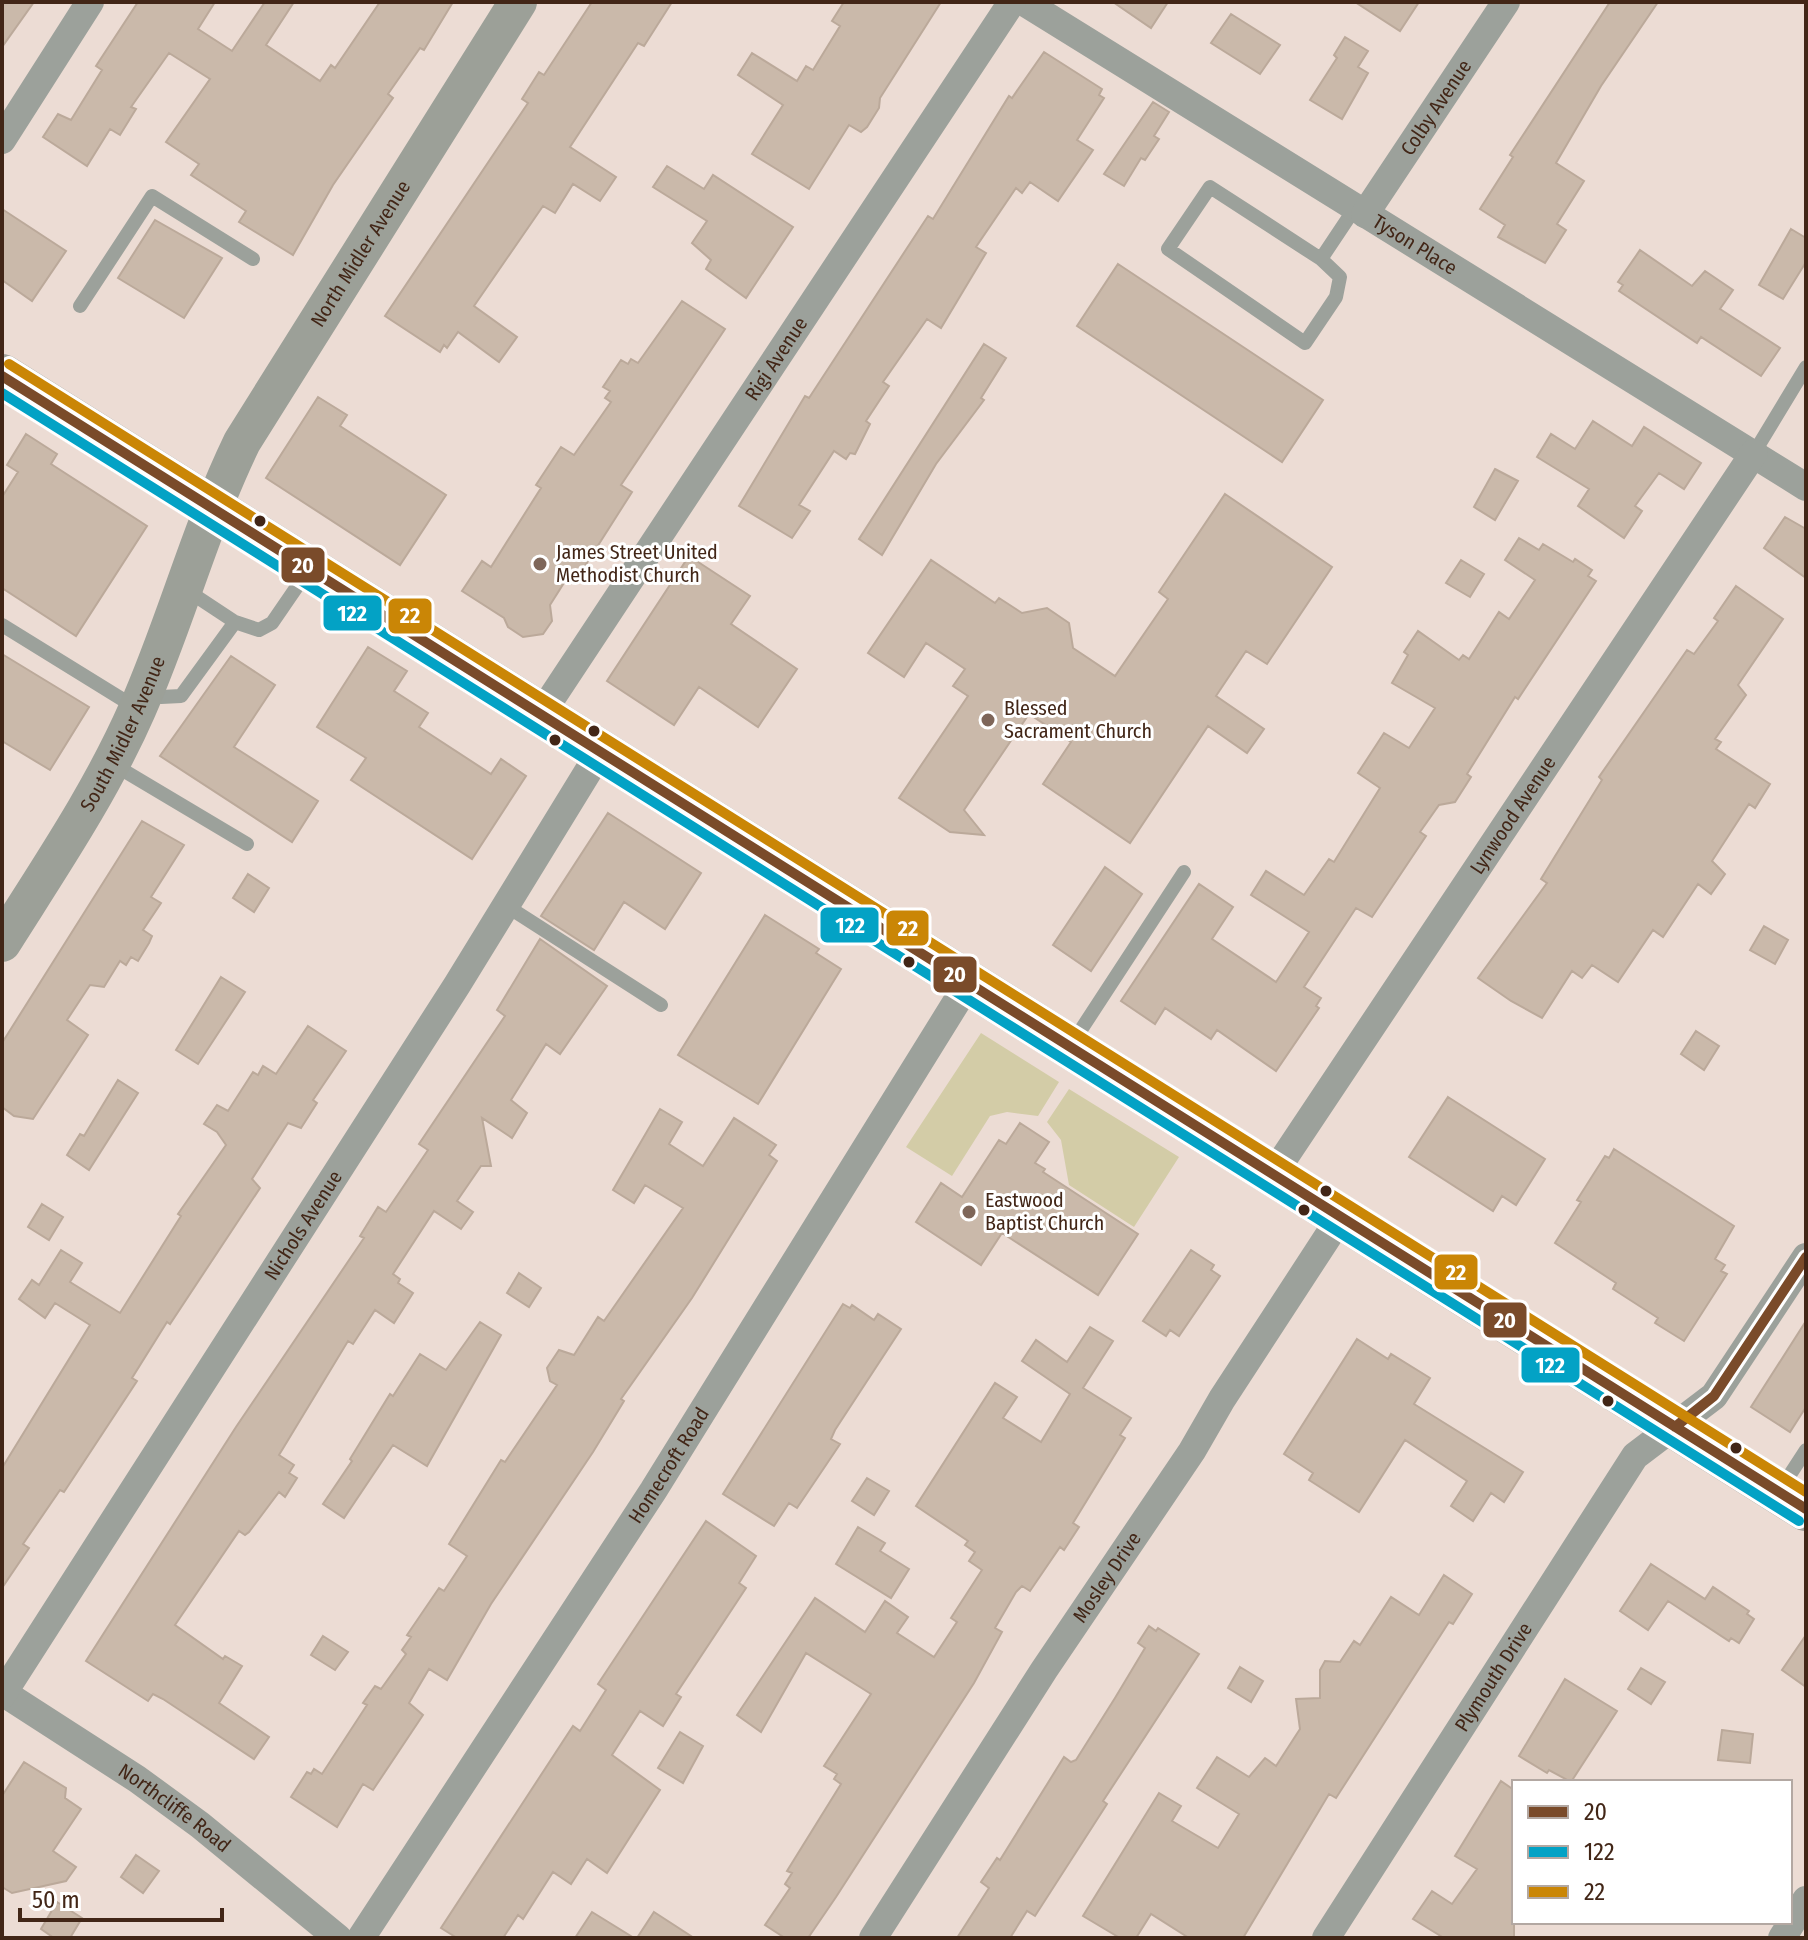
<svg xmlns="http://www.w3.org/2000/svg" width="1808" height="1940" font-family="'Fira Sans Condensed',sans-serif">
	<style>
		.green { fill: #d3cca7 }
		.building { fill: #cab9aa; stroke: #bba99a; stroke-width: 2 }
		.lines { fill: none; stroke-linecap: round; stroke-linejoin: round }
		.service { stroke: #9ca19b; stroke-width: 14 }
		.minor { stroke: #9ca19b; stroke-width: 28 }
		.secondary { stroke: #9ca098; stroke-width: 38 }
		.primary { stroke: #a2a29c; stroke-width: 44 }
		.bus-1-casing { stroke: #fff; stroke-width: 16 }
		.bus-2-casing { stroke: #fff; stroke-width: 16 }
		.bus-3-casing { stroke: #fff; stroke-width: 16 }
		.bus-1 { stroke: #7a4b2a; stroke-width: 10 }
		.bus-2 { stroke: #03a2c5; stroke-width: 10 }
		.bus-3 { stroke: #ca8606; stroke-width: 10 }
		.bus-dot { fill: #422617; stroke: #fff; stroke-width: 3 }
		.poi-dot { fill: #7e6659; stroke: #fff; stroke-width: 3 }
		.labels { text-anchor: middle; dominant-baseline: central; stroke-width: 6; stroke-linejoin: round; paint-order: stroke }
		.street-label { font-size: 20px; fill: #422617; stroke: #fff }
		.poi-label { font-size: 20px; fill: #422617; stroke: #fff; text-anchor: start }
		.line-badge { stroke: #fff; stroke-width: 3 }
		.badge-label { font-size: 22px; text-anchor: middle; font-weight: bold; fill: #fff }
	</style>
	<rect width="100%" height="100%" fill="#ecdcd4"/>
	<path class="green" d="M 981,1033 L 1059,1082 L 1038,1116 L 1007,1112 L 990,1116 L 952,1176 L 906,1147 Z
		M 1069,1089 L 1179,1157 L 1134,1227 L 1069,1185 L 1061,1140 L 1047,1122 Z"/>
	<path class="building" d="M 2,2 L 34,2 L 2,47 Z
		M 138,2 L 215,2 L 198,29 L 232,51 L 265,2 L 294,2 L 266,45 L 320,81 L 331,65 L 335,68 L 380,2 L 453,2 L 424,50 L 420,48 L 388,94 L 393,98 L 333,185 L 293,255 L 239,222 L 246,211 L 191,175 L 199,164 L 166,142 L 210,79 L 169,53 L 131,107 L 136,109 L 120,135 L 110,129 L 87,166 L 43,137 L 58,114 L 71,120 L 102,70 L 96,66 Z
		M 592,2 L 672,2 L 644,46 L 638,43 L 570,147 L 616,177 L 600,201 L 573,184 L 555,213 L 543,206 L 474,306 L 517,337 L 499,362 L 458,332 L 447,348 L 444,345 L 440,352 L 385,316 L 528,103 L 522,99 L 539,72 L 544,75 Z
		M 844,2 L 941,2 L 880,98 L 879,108 L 867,127 L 861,132 L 849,125 L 809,189 L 752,154 L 783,105 L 738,75 L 752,53 L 797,81 L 806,66 L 813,70 L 840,26 L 832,21 Z
		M 1113,2 L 1168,2 L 1151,28 Z
		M 1355,2 L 1419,2 L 1400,31 Z
		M 1610,2 L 1658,2 L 1601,86 L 1556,163 L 1584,181 L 1557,224 L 1566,230 L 1545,263 L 1498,237 L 1505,225 L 1480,209 L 1513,157 L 1510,155 Z
		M 1231,14 L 1280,45 L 1260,74 L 1211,43 Z
		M 1345,37 L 1368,51 L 1358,67 L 1368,73 L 1342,119 L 1310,100 L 1337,58 L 1334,55 Z
		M 1044,52 L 1102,89 L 1099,95 L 1104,98 L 1077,140 L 1093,150 L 1058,201 L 1030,182 L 1022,193 L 1016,188 L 976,247 L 986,253 L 941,328 L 927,319 L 883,382 L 889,386 L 866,421 L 870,424 L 855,454 L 850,453 L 846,459 L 834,451 L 799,505 L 810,511 L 792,538 L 739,506 L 805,396 L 809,398 L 928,216 L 933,219 L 1009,96 L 1012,98 Z
		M 1153,102 L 1169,112 L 1154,136 L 1159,139 L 1145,160 L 1141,158 L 1124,186 L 1104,174 Z
		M 667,166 L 704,189 L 713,175 L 793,227 L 746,298 L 706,269 L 711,260 L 692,243 L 707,221 L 653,187 Z
		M 2,209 L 66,251 L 32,301 L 2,280 Z
		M 155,220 L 222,258 L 184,318 L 118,278 Z
		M 1791,229 L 1806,238 L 1806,262 L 1783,299 L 1759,285 Z
		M 1640,250 L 1692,286 L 1705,271 L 1733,290 L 1720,309 L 1780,348 L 1761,376 L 1701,337 L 1697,343 L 1619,291 L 1623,285 L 1618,282 Z
		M 1118,264 L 1323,400 L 1282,462 L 1077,326 Z
		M 682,301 L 725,329 L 621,485 L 632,492 L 576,580 L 569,575 L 550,605 L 552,621 L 543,634 L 523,637 L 508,627 L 504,618 L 462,591 L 482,561 L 491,567 L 541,488 L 536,485 L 561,447 L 574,455 L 611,402 L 605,398 L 610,391 L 603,387 L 621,360 L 628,364 L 631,359 L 638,363 Z
		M 984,344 L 1006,358 L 981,398 L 984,400 L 936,464 L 882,555 L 859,539 Z
		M 318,397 L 347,415 L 340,426 L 446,495 L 400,565 L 266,478 Z
		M 1593,421 L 1632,446 L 1644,427 L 1701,463 L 1684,489 L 1659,473 L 1635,506 L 1642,511 L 1624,538 L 1578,506 L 1589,489 L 1537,457 L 1551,434 L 1575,449 Z
		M 26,434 L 57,454 L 51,464 L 147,526 L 76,636 L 2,588 L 2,497 L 18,472 L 7,465 Z
		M 1495,469 L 1518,481 L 1495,520 L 1474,507 Z
		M 1225,494 L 1332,567 L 1267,664 L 1246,651 L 1216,696 L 1264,729 L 1247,753 L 1208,726 L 1130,843 L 1043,784 L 1071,742 L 1029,714 L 964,810 L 984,835 L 950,832 L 899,798 L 968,696 L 953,686 L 965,669 L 926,643 L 904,677 L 868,653 L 931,560 L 995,603 L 999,598 L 1022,613 L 1047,608 L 1069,623 L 1073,648 L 1115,676 L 1168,599 L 1159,592 Z
		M 1785,517 L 1806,529 L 1806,578 L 1764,548 Z
		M 1519,538 L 1539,550 L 1543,544 L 1573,562 L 1575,559 L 1592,570 L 1588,576 L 1596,581 L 1518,699 L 1515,697 L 1467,774 L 1471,777 L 1455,802 L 1439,805 L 1420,832 L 1426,836 L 1372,917 L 1356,908 L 1304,987 L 1321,998 L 1316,1006 L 1319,1008 L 1276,1071 L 1217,1030 L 1211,1039 L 1165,1008 L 1155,1024 L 1121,1001 L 1199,884 L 1233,907 L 1212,939 L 1276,982 L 1309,932 L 1251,895 L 1266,871 L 1304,895 L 1329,859 L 1334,862 L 1380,788 L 1358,773 L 1384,733 L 1409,748 L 1435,708 L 1392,683 L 1408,655 L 1404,652 L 1418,631 L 1459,660 L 1463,655 L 1469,659 L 1499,612 L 1509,619 L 1535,580 L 1505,560 Z
		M 689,556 L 750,596 L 731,624 L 797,669 L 758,727 L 699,687 L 674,725 L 607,681 Z
		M 1461,560 L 1484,574 L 1470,597 L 1446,583 Z
		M 1736,586 L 1783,619 L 1738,685 L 1746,695 L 1715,739 L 1721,742 L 1716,749 L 1770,784 L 1755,808 L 1749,804 L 1712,861 L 1725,874 L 1711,894 L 1698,884 L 1663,937 L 1653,930 L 1618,982 L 1592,965 L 1582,978 L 1572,971 L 1542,1018 L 1511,1001 L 1478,978 L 1547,883 L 1541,879 L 1602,780 L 1599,777 L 1687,650 L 1694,654 L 1718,621 L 1714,618 Z
		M 368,647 L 407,671 L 394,691 L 428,713 L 419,727 L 491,774 L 501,759 L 526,776 L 472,859 L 351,780 L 366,758 L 317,727 Z
		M 2,654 L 89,707 L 50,770 L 2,741 Z
		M 231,656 L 275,685 L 234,747 L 318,801 L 292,842 L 160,756 Z
		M 608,813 L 701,873 L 665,929 L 624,902 L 594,950 L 541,916 Z
		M 142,821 L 184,845 L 151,897 L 161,903 L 143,930 L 152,936 L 149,943 L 138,961 L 131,957 L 126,965 L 120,961 L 104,987 L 90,985 L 67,1020 L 88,1035 L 33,1119 L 14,1116 L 2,1107 L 2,1043 Z
		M 1105,867 L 1142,894 L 1091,971 L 1053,945 Z
		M 248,874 L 269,888 L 254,912 L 233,898 Z
		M 765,915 L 819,949 L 816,953 L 841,969 L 758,1104 L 678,1055 Z
		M 1764,926 L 1788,940 L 1775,964 L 1750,950 Z
		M 540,939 L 607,986 L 560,1054 L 546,1044 L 511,1100 L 527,1113 L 512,1138 L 482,1118 L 491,1166 L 481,1166 L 457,1201 L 473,1212 L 461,1229 L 434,1211 L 393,1274 L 400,1279 L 398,1283 L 413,1293 L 394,1323 L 375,1310 L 353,1344 L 348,1341 L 279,1455 L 294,1465 L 289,1473 L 297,1478 L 285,1497 L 279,1492 L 249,1532 L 245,1535 L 239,1531 L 175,1625 L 223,1659 L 225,1656 L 242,1666 L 219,1703 L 269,1737 L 254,1759 L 163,1699 L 153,1694 L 148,1701 L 86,1661 L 236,1427 L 364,1238 L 360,1236 L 378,1207 L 386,1212 L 428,1150 L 419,1144 L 505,1016 L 497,1010 Z
		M 221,977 L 245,992 L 198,1064 L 176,1050 Z
		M 308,1026 L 346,1051 L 313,1100 L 317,1103 L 301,1128 L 288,1123 L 252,1179 L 260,1188 L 170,1324 L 167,1322 L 132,1378 L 137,1381 L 64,1492 L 60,1490 L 23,1544 L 29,1548 L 2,1588 L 2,1468 L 90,1325 L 55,1303 L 45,1318 L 19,1299 L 32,1280 L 39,1285 L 61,1250 L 82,1263 L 70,1282 L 120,1313 L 181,1216 L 178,1214 L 226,1145 L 217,1132 L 204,1124 L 217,1105 L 228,1111 L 253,1072 L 258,1075 L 263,1066 L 276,1074 Z
		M 1696,1031 L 1719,1046 L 1704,1070 L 1681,1054 Z
		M 118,1080 L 138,1093 L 89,1170 L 67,1155 L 80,1134 L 84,1136 Z
		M 1448,1097 L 1545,1159 L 1516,1205 L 1502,1196 L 1493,1211 L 1409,1157 Z
		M 660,1109 L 682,1122 L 669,1144 L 703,1166 L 734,1118 L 776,1145 L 769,1155 L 777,1161 L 692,1298 L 621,1399 L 624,1401 L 593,1452 L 491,1604 L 447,1680 L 429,1669 L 409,1703 L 423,1715 L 373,1790 L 363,1784 L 337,1827 L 291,1797 L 307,1772 L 311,1774 L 314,1769 L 322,1774 L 367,1705 L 363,1703 L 375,1686 L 381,1689 L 406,1654 L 402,1650 L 411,1637 L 407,1635 L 439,1588 L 444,1591 L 467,1556 L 449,1544 L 501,1460 L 505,1462 L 557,1385 L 550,1381 L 547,1368 L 559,1350 L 574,1355 L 598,1317 L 604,1321 L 683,1208 L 645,1185 L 634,1203 L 613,1190 Z
		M 1020,1123 L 1049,1142 L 1035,1163 L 1045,1169 L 1043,1172 L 1138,1234 L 1098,1295 L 1002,1233 L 981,1265 L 916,1222 L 941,1183 L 962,1197 L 999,1140 L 1006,1144 Z
		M 1614,1149 L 1734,1226 L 1715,1259 L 1725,1265 L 1721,1271 L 1727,1274 L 1684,1341 L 1655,1323 L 1658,1318 L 1613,1289 L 1616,1283 L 1555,1243 L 1581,1202 L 1577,1200 L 1605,1156 L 1609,1158 Z
		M 42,1204 L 63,1217 L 49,1240 L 28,1227 Z
		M 1191,1250 L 1214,1265 L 1211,1270 L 1220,1276 L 1179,1336 L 1170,1330 L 1166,1336 L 1143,1321 Z
		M 519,1273 L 541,1288 L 529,1307 L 507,1293 Z
		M 843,1304 L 850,1308 L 852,1305 L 874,1320 L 878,1314 L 901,1329 L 835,1430 L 831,1439 L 840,1444 L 828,1462 L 797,1508 L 789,1503 L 774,1526 L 723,1494 Z
		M 1806,1321 L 1806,1407 L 1790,1432 L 1751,1407 Z
		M 480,1322 L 501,1335 L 427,1466 L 393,1445 L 344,1518 L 323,1504 L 352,1461 L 350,1459 L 390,1394 L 393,1396 L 420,1354 L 446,1370 Z
		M 1090,1327 L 1113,1341 L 1083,1388 L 1131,1418 L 1120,1435 L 1125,1438 L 1073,1523 L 1079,1527 L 1064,1550 L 1060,1547 L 1030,1591 L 1022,1586 L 1016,1592 L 995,1628 L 1002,1632 L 974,1683 L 836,1897 L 808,1938 L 785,1938 L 765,1925 L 790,1888 L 785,1884 L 792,1873 L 787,1871 L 841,1784 L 834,1779 L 837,1774 L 824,1766 L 871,1694 L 806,1653 L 761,1732 L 737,1715 L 815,1598 L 865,1632 L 885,1601 L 908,1617 L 897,1633 L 934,1657 L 957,1622 L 951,1618 L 982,1570 L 969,1561 L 975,1552 L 965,1545 L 968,1541 L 916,1506 L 995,1383 L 1017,1397 L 1003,1418 L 1041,1442 L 1070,1394 L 1022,1361 L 1036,1340 L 1067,1362 Z
		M 1357,1339 L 1388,1359 L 1391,1354 L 1430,1378 L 1414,1404 L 1523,1472 L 1504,1502 L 1491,1493 L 1473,1521 L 1451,1506 L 1467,1481 L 1405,1440 L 1359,1512 L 1309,1480 L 1313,1473 L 1284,1454 Z
		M 867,1478 L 889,1491 L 874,1515 L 852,1501 Z
		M 706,1521 L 756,1556 L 739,1583 L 746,1588 L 676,1694 L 681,1697 L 663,1726 L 640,1711 L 612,1755 L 660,1790 L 607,1873 L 587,1859 L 571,1884 L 553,1872 L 523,1919 L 518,1915 L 503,1938 L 457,1938 L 441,1928 L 573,1726 L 580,1731 L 606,1690 L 598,1684 Z
		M 858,1527 L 885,1543 L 880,1551 L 909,1569 L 891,1598 L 836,1564 Z
		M 1651,1564 L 1705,1599 L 1713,1587 L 1749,1611 L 1747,1614 L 1754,1619 L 1739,1643 L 1731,1638 L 1729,1641 L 1668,1601 L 1648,1630 L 1620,1611 Z
		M 1444,1575 L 1472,1594 L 1453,1624 L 1449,1622 L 1336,1798 L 1329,1794 L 1243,1938 L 1189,1938 L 1151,1914 L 1136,1938 L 1120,1938 L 1083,1916 L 1159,1793 L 1181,1806 L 1172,1821 L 1218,1848 L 1239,1814 L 1197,1788 L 1217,1757 L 1249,1777 L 1265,1758 L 1276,1766 L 1300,1729 L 1296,1699 L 1320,1698 L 1320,1670 L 1325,1661 L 1340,1662 L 1354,1641 L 1360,1645 L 1391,1597 L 1419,1615 Z
		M 1149,1626 L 1156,1631 L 1158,1628 L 1199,1654 L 1103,1801 L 1107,1804 L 1035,1916 L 1027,1911 L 1010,1938 L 957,1938 L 989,1888 L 981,1882 L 997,1858 L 1000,1860 L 1064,1757 L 1071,1762 L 1076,1760 L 1115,1698 L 1145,1648 L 1138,1643 Z
		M 1806,1635 L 1806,1687 L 1782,1670 Z
		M 323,1636 L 348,1652 L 335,1670 L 311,1655 Z
		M 1240,1667 L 1263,1681 L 1251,1702 L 1228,1688 Z
		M 1641,1668 L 1665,1682 L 1651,1704 L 1628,1689 Z
		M 1565,1679 L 1617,1711 L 1571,1782 L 1549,1770 L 1547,1773 L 1519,1756 Z
		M 1722,1730 L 1753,1734 L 1750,1763 L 1718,1760 Z
		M 680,1732 L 703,1746 L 683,1783 L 658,1768 Z
		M 24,1762 L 66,1788 L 65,1798 L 81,1809 L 53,1851 L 76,1867 L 66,1881 L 12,1893 L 2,1887 L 2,1796 Z
		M 1501,1781 L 1514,1790 L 1514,1938 L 1444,1938 L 1413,1919 L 1432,1891 L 1452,1904 L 1477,1869 L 1455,1856 Z
		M 136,1855 L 159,1871 L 143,1893 L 121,1877 Z
		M 57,1902 L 82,1918 L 70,1938 L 54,1938 L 41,1929 Z
		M 592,1912 L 634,1938 L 575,1938 Z
		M 654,1912 L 694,1938 L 637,1938 Z"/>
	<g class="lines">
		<path class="service" d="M 1321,259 L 1340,277 L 1336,297 L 1305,343 L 1168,249 L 1210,187 L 1321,259 L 1355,208
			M 80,306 L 152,196 L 253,259
			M 1754,453 L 1806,367
			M 185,589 L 235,622
			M 2,625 L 138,709
			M 149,690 L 161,697 L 181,696 L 235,622 L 259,630 L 272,623 L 307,572
			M 111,763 L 247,844
			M 505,905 L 661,1005
			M 1073,1042 L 1184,872
			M 1780,1490 L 1806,1450"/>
		<g class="minor">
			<path id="s1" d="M 1024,2 L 1806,487"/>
			<path d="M 2,140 L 90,2"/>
			<path id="s2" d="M 1365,214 L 1506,2"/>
			<path id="s3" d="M 541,714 L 1012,2"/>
			<path id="s4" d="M 1272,1176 L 1754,453"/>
			<path id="s5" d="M 2,1692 L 137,1779 L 200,1825 L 338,1938"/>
			<path id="s6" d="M 2,1695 L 457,985 L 600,752"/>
			<path id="s7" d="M 361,1938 L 653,1491 L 967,985"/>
			<path id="s8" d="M 873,1938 L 1044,1670 L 1192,1451 L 1222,1399 L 1340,1218"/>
			<path id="s9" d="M 1326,1938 L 1635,1456 L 1714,1396 L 1806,1257"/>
			<path d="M 1782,1938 L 1806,1900"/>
		</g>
		<path class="secondary" id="s10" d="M 2,943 C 50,867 101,792 137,710 C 176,622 199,531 242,442 L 518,2"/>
		<path class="primary" d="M 2,376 L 1806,1509"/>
		<defs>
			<path id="bus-1" d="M 2,376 L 1806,1509
				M 1675,1427 L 1714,1396 L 1806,1257"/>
			<path id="bus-2" d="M 2,393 L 1799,1521"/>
			<path id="bus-3" d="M 9,364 L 1806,1492"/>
		</defs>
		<use href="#bus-1" class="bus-1-casing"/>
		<use href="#bus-2" class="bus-2-casing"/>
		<use href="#bus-3" class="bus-3-casing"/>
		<use href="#bus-1" class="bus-1"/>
		<use href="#bus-2" class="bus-2"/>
		<use href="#bus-3" class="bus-3"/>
	</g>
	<g class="bus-dot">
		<circle cx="260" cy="521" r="7"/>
		<circle cx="594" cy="731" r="7"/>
		<circle cx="555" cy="740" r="7"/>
		<circle cx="909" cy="962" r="7"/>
		<circle cx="1326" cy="1191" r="7"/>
		<circle cx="1304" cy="1210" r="7"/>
		<circle cx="1608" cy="1401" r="7"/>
		<circle cx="1736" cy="1448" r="7"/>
	</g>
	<g class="poi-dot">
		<circle cx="540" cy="564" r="8"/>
		<circle cx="988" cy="720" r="8"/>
		<circle cx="969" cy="1212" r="8"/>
	</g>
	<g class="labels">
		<g class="street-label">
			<text stroke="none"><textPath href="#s2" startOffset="128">Colby Avenue</textPath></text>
			<text stroke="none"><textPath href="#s1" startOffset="460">Tyson Place</textPath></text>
			<text stroke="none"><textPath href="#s10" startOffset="780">North Midler Avenue</textPath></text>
			<text stroke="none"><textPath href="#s3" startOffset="426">Rigi Avenue</textPath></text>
			<text stroke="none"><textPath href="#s10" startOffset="242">South Midler Avenue</textPath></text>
			<text stroke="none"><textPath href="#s4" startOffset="434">Lynwood Avenue</textPath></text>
			<text stroke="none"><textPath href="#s6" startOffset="558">Nichols Avenue</textPath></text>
			<text stroke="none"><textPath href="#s7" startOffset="564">Homecroft Road</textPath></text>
			<text stroke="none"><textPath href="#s8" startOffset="430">Mosley Drive</textPath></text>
			<text stroke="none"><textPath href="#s9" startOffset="310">Plymouth Drive</textPath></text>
			<text stroke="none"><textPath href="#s5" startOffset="208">Northcliffe Road</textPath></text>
		</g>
		<g class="poi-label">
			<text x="556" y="552">James Street United<tspan x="556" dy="23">Methodist Church</tspan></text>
			<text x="1004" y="708">Blessed<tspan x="1004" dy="23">Sacrament Church</tspan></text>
			<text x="985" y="1200">Eastwood<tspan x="985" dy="23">Baptist Church</tspan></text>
		</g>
	</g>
	<g class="line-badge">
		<rect x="280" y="546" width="46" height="38" rx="8" fill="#7a4b2a"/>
		<rect x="322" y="594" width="61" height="38" rx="8" fill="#03a2c5"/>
		<rect x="387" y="597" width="46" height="38" rx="8" fill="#ca8606"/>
		<rect x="819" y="906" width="61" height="38" rx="8" fill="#03a2c5"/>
		<rect x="885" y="909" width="45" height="38" rx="8" fill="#ca8606"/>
		<rect x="932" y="955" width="46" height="39" rx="8" fill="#7a4b2a"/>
		<rect x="1433" y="1253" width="46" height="38" rx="8" fill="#ca8606"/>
		<rect x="1482" y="1301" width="46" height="38" rx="8" fill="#7a4b2a"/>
		<rect x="1520" y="1346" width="61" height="38" rx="8" fill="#03a2c5"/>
	</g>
	<g class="badge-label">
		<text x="303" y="573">20</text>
		<text x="352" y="621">122</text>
		<text x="410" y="623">22</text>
		<text x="850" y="933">122</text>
		<text x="908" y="936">22</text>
		<text x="955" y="982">20</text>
		<text x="1456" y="1280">22</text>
		<text x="1505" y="1328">20</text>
		<text x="1550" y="1373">122</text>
	</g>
	<rect width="1808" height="1940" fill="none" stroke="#422617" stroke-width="8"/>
	<rect x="1512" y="1780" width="280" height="144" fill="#ffffff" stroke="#b3a8a2" stroke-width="2"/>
	<rect x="1528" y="1806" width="40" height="12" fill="#7a4b2a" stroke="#b3a8a2" stroke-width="2"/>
	<text x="1584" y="1820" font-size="24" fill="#422617">20</text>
	<rect x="1528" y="1846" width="40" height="12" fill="#03a2c5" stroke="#b3a8a2" stroke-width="2"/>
	<text x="1584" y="1860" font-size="24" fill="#422617">122</text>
	<rect x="1528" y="1886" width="40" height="12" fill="#ca8606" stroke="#b3a8a2" stroke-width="2"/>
	<text x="1584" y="1900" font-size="24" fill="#422617">22</text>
	<path d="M20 1908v12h202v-12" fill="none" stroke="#422617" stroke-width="4"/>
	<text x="32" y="1908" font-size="24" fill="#422617" stroke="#ffffff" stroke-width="6" paint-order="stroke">50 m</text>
</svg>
